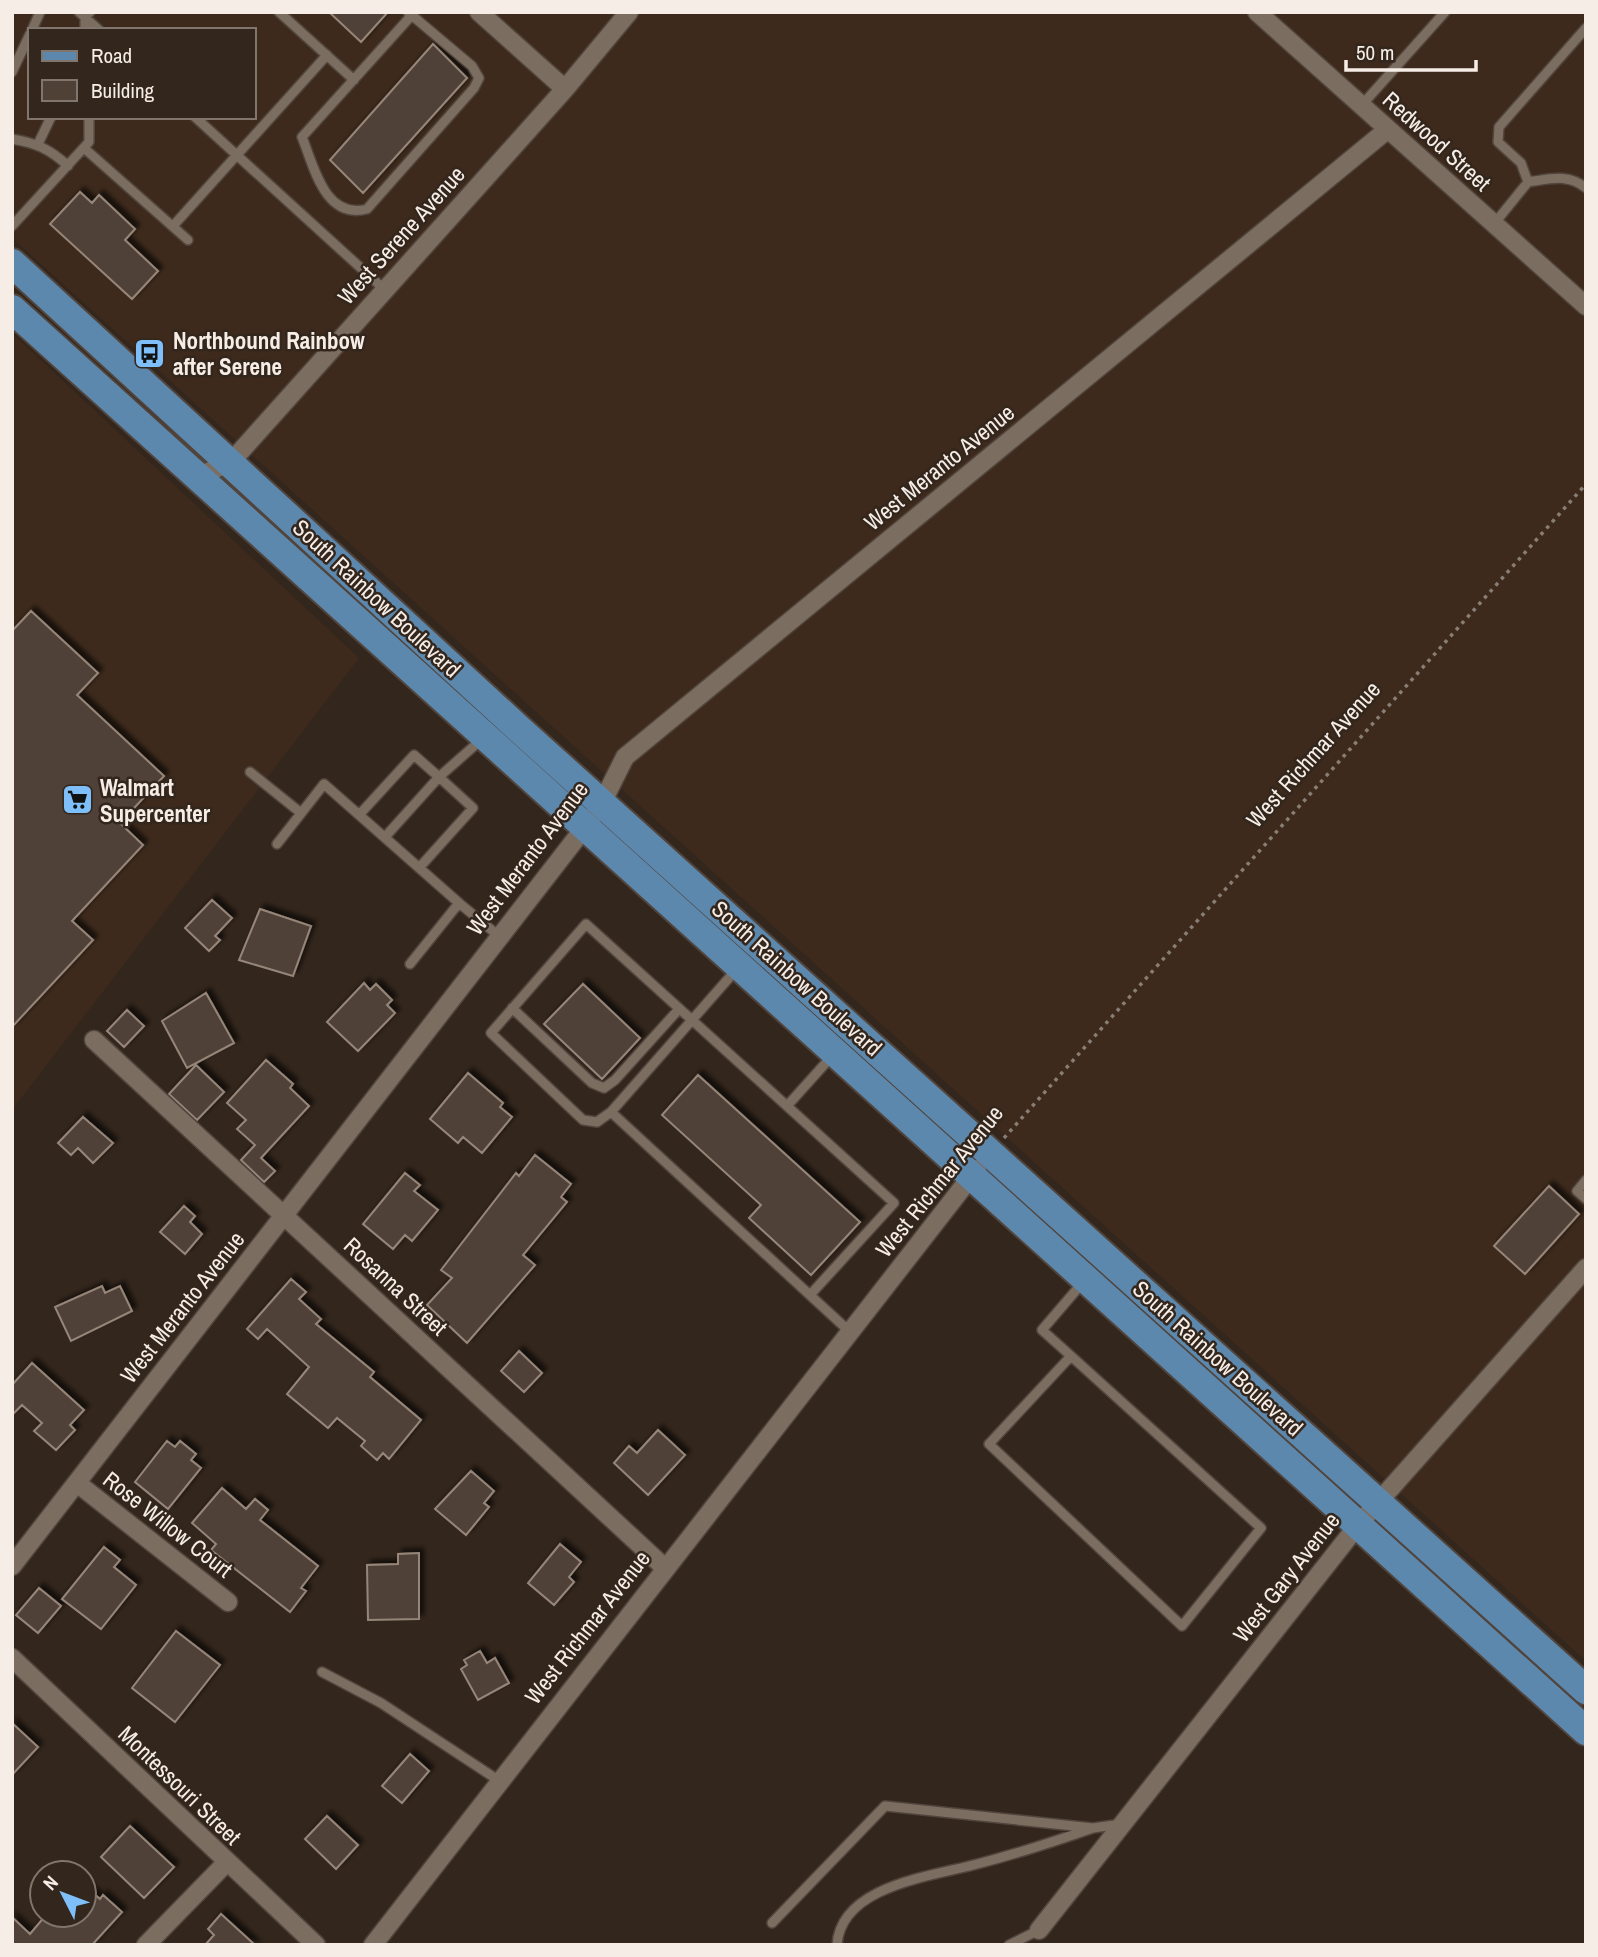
<svg xmlns="http://www.w3.org/2000/svg" width="1598" height="1957" font-family="'Archivo Narrow',sans-serif">
	<style>
		.built { fill: #3d2a1c; fill-rule: evenodd }
		.building { fill: #504137; stroke: #96867a; stroke-width: 2; filter: url(#shadow) }
		.lines { fill: none; stroke-linecap: round; stroke-linejoin: round }
		.lane-casing { stroke: #50443c; stroke-width: 12 }
		.street-casing { stroke: #50443c; stroke-width: 21 }
		.primary-casing { stroke: #50443c; stroke-width: 32 }
		.path { stroke: #897e76; stroke-width: 3.5; stroke-dasharray: 3.5 5; stroke-linecap: butt }
		.lane { stroke: #7c6d61; stroke-width: 9 }
		.street { stroke: #7c6d61; stroke-width: 18 }
		.primary { stroke: #5d88ad; stroke-width: 28 }
		.labels { text-anchor: middle; dominant-baseline: central; stroke-width: 5; stroke-linejoin: round; paint-order: stroke }
		.street-label { font-size: 23px; fill: #f6ede7; stroke: #33261c }
		.poi-label { font-size: 23px; font-weight: bold; fill: #f6ede7; stroke: #33261c; text-anchor: start }
	</style>
	<defs>
		<filter id="shadow"><feDropShadow dx="4.5" dy="-4.5" stdDeviation="2" flood-color="#0009"/></filter>
	</defs>
	<rect width="100%" height="100%" fill="#33261c"/>
	<path class="built" d="M 12,12 L 1586,12 L 1586,1661 L 12,238 ZM 30,30 L 254,30 L 254,117 L 30,117 Z
		M 12,333 L 359,658 L 12,1110 Z"/>
	<path class="building" d="M 329,12 L 388,12 L 361,42 Z
		M 433,44 L 467,78 L 363,193 L 330,160 Z
		M 80,192 L 92,203 L 99,195 L 135,229 L 125,240 L 158,271 L 132,299 L 50,224 Z
		M 31,611 L 98,673 L 77,695 L 164,776 L 120,823 L 143,845 L 72,921 L 93,940 L 12,1027 L 12,631 Z
		M 212,900 L 232,918 L 215,936 L 220,940 L 209,951 L 185,928 Z
		M 260,909 L 311,926 L 293,976 L 239,960 Z
		M 364,983 L 370,990 L 376,984 L 392,1000 L 387,1005 L 395,1013 L 358,1051 L 327,1022 Z
		M 583,984 L 640,1038 L 602,1079 L 544,1024 Z
		M 206,993 L 234,1043 L 187,1068 L 162,1021 Z
		M 127,1010 L 144,1026 L 124,1047 L 107,1031 Z
		M 266,1060 L 293,1084 L 290,1088 L 309,1106 L 261,1158 L 275,1171 L 264,1182 L 241,1160 L 255,1145 L 237,1129 L 246,1120 L 227,1103 Z
		M 196,1065 L 224,1092 L 197,1120 L 169,1094 Z
		M 468,1073 L 503,1103 L 500,1107 L 512,1117 L 482,1153 L 463,1137 L 458,1143 L 430,1119 Z
		M 698,1075 L 860,1222 L 811,1275 L 749,1218 L 761,1205 L 662,1115 Z
		M 83,1117 L 113,1143 L 93,1163 L 78,1148 L 71,1155 L 58,1143 Z
		M 535,1155 L 571,1184 L 561,1197 L 567,1202 L 523,1255 L 535,1265 L 467,1343 L 427,1305 L 452,1278 L 441,1270 L 516,1173 L 519,1176 Z
		M 405,1173 L 420,1185 L 414,1191 L 438,1210 L 412,1241 L 405,1235 L 393,1249 L 363,1224 Z
		M 1549,1186 L 1579,1214 L 1525,1274 L 1494,1246 Z
		M 184,1206 L 195,1216 L 190,1222 L 202,1234 L 185,1254 L 160,1232 Z
		M 291,1279 L 306,1292 L 299,1299 L 321,1319 L 316,1324 L 374,1372 L 370,1377 L 421,1420 L 389,1459 L 383,1453 L 377,1460 L 361,1446 L 365,1441 L 337,1418 L 328,1428 L 287,1394 L 309,1367 L 267,1329 L 258,1339 L 247,1329 Z
		M 102,1286 L 105,1293 L 120,1286 L 132,1311 L 71,1341 L 55,1307 Z
		M 519,1351 L 542,1373 L 524,1392 L 501,1371 Z
		M 32,1363 L 84,1410 L 70,1425 L 75,1430 L 56,1450 L 34,1431 L 42,1423 L 22,1405 L 12,1415 L 12,1385 Z
		M 658,1430 L 685,1455 L 648,1495 L 614,1463 L 629,1446 L 637,1453 Z
		M 167,1441 L 175,1447 L 180,1441 L 196,1454 L 191,1460 L 201,1468 L 168,1509 L 135,1482 Z
		M 471,1471 L 494,1491 L 484,1503 L 489,1507 L 466,1535 L 435,1509 Z
		M 222,1488 L 246,1509 L 255,1499 L 268,1510 L 260,1520 L 318,1566 L 301,1588 L 306,1591 L 290,1612 L 211,1550 L 216,1544 L 192,1523 Z
		M 560,1544 L 581,1562 L 569,1577 L 574,1582 L 554,1605 L 528,1583 Z
		M 104,1547 L 120,1560 L 114,1567 L 136,1585 L 101,1629 L 62,1599 Z
		M 419,1553 L 419,1619 L 368,1620 L 367,1565 L 398,1564 L 398,1554 Z
		M 39,1588 L 61,1606 L 38,1633 L 16,1615 Z
		M 176,1631 L 220,1665 L 175,1722 L 132,1688 Z
		M 480,1651 L 487,1663 L 495,1658 L 509,1683 L 478,1700 L 461,1669 L 467,1665 L 464,1660 Z
		M 12,1723 L 38,1747 L 12,1775 Z
		M 410,1754 L 429,1771 L 402,1803 L 382,1786 Z
		M 327,1816 L 358,1845 L 336,1869 L 305,1839 Z
		M 130,1826 L 174,1867 L 144,1898 L 101,1857 Z
		M 84,1885 L 100,1899 L 103,1895 L 122,1912 L 92,1945 L 12,1945 L 12,1917 L 30,1934 L 46,1915 L 84,1915 Z
		M 221,1914 L 255,1945 L 205,1945 L 214,1935 L 208,1929 Z"/>
	<g class="lines">
		<defs>
			<path id="lane" d="M 79,12 L 99,30
				M 279,12 L 354,80
				M 408,12 L 472,66 L 479,78 L 474,88 L 367,209 C 325,220 314,167 302,137 L 411,16
				M 32,30 L 40,12
				M 85,30 L 85,17 L 90,12
				M 12,72 L 30,34
				M 1361,106 L 1445,12
				M 195,117 L 385,290
				M 12,139 C 36,143 50,149 68,166
				M 38,144 L 51,117
				M 84,148 L 188,240
				M 1528,182 C 1550,179 1568,173 1586,188
				M 1494,224 L 1528,182 L 1521,163 L 1498,142 L 1499,127 L 1586,28
				M 12,226 L 89,142 L 89,117
				M 173,226 L 327,55
				M 250,772 L 301,813
				M 359,815 L 414,755 L 439,777 L 385,837
				M 277,844 L 324,784 L 459,903
				M 419,868 L 473,808 L 439,777 L 482,739
				M 410,964 L 459,903 L 500,937
				M 736,970 L 611,1112 L 849,1331
				M 512,1008 L 592,1083 L 604,1088 L 615,1080 L 679,1009
				M 787,1106 L 832,1056
				M 611,1112 L 597,1122 L 583,1120 L 491,1033 L 586,924 L 894,1203 L 810,1295
				M 1586,1180 L 1577,1191 L 1586,1199
				M 1071,1356 L 1261,1528 L 1182,1626 L 989,1444 L 1071,1356 L 1042,1330 L 1084,1281
				M 322,1672 L 381,1703 L 498,1780
				M 772,1923 L 885,1806 L 1093,1828
				M 837,1945 C 841,1884 936,1876 981,1863 C 1019,1853 1056,1841 1093,1828 L 1121,1824
				M 1009,1945 L 1039,1930"/>
			<path id="street" d="M 479,12 L 565,89
				M 1257,12 L 1586,306
				M 199,476 L 231,462 L 565,89 L 629,12
				M 94,1040 L 665,1568
				M 77,1483 L 228,1602
				M 12,1566 L 585,827 L 602,803 L 625,757 L 1387,130
				M 12,1658 L 316,1945
				M 1039,1930 L 1358,1525 L 1586,1268
				M 146,1945 L 226,1863
				M 373,1945 L 977,1169"/>
			<path id="primary" d="M 12,263 L 518,728 L 1586,1690
				M 12,309 L 1586,1731"/>
		</defs>
		<use href="#lane" class="lane-casing"/>
		<use href="#street" class="street-casing"/>
		<use href="#primary" class="primary-casing"/>
		<path class="path" d="M 1004,1138 L 1586,484"/>
		<use href="#lane" class="lane"/>
		<use href="#street" class="street"/>
		<use href="#primary" class="primary"/>
	</g>
	<defs>
		<symbol id="bus-square" viewBox="-11 -11 22 22"><rect x="-9" y="-9" width="18" height="18" rx="4" fill="#7ebef9" stroke="#33261c"/><path d="M-5-6H5V4H4V6H2V4H-2V6H-4V4H-5ZM-3.5-4V0h7V-4ZM-3.5 1.2v1.5H-2V1.2ZM2 1.2v1.5H3.5V1.2Z" fill="#111"/></symbol>
		<symbol id="supermarket-square" viewBox="-11 -11 22 22"><rect x="-9" y="-9" width="18" height="18" rx="4" fill="#7ebef9" stroke="#33261c"/><path d="M-6-5.5h2.5l.6 2H6L4.5 2H-2.5L-4.4-4H-6ZM-1.5 3.2a1.3 1.3 0 1 0 .1 0ZM3 3.2a1.3 1.3 0 1 0 .1 0Z" fill="#111"/></symbol>
	</defs>
	<g fill-rule="evenodd">
		<use href="#bus-square" x="132" y="336" width="35" height="35"/>
		<use href="#supermarket-square" x="60" y="782" width="35" height="35"/>
	</g>
	<g class="labels">
		<g class="street-label">
			<text transform="translate(1437 141) rotate(42)">Redwood Street</text>
			<text transform="translate(401 235) rotate(-48)">West Serene Avenue</text>
			<text transform="translate(939 467) rotate(-39)">West Meranto Avenue</text>
			<text transform="translate(377 598) rotate(43)">South Rainbow Boulevard</text>
			<text transform="translate(1313 754) rotate(-48)">West Richmar Avenue</text>
			<text transform="translate(527 858) rotate(-53)">West Meranto Avenue</text>
			<text transform="translate(797 978) rotate(42)">South Rainbow Boulevard</text>
			<text transform="translate(939 1181) rotate(-51)">West Richmar Avenue</text>
			<text transform="translate(396 1286) rotate(43)">Rosanna Street</text>
			<text transform="translate(182 1307) rotate(-52)">West Meranto Avenue</text>
			<text transform="translate(1218 1358) rotate(42)">South Rainbow Boulevard</text>
			<text transform="translate(168 1524) rotate(38)">Rose Willow Court</text>
			<text transform="translate(1286 1577) rotate(-52)">West Gary Avenue</text>
			<text transform="translate(587 1627) rotate(-52)">West Richmar Avenue</text>
			<text transform="translate(180 1785) rotate(44)">Montessouri Street</text>
		</g>
		<g class="poi-label">
			<text x="173" y="340">Northbound Rainbow<tspan x="173" dy="26">after Serene</tspan></text>
			<text x="100" y="787">Walmart<tspan x="100" dy="26">Supercenter</tspan></text>
		</g>
	</g>
	<rect width="1598" height="1957" fill="none" stroke="#f6ede7" stroke-width="28"/>
	<rect x="28" y="28" width="228" height="91" fill="#33261c" stroke="#81766d" stroke-width="2"/>
	<rect x="42" y="51" width="35" height="10" fill="#5d88ad" stroke="#81766d" stroke-width="2"/>
	<text x="91" y="63" font-size="21" fill="#f6ede7">Road</text>
	<rect x="42" y="80" width="35" height="21" fill="#504137" stroke="#81766d" stroke-width="2"/>
	<text x="91" y="98" font-size="21" fill="#f6ede7">Building</text>
	<g transform="translate(63 1894) rotate(312)"><circle r="33" fill="#33261c" stroke="#81766d" stroke-width="2"/>
	<path d="M0-5L12 26L0 18L-12 26Z" fill="#7ebef9"/>
	<text y="-10" font-size="19" font-weight="bold" text-anchor="middle" fill="#f6ede7">N</text>
	</g>
	<path d="M1346 60v10h130v-10" fill="none" stroke="#f6ede7" stroke-width="3.5"/>
	<text x="1356" y="60" font-size="21" fill="#f6ede7" stroke="#33261c" stroke-width="5" paint-order="stroke">50 m</text>
</svg>
